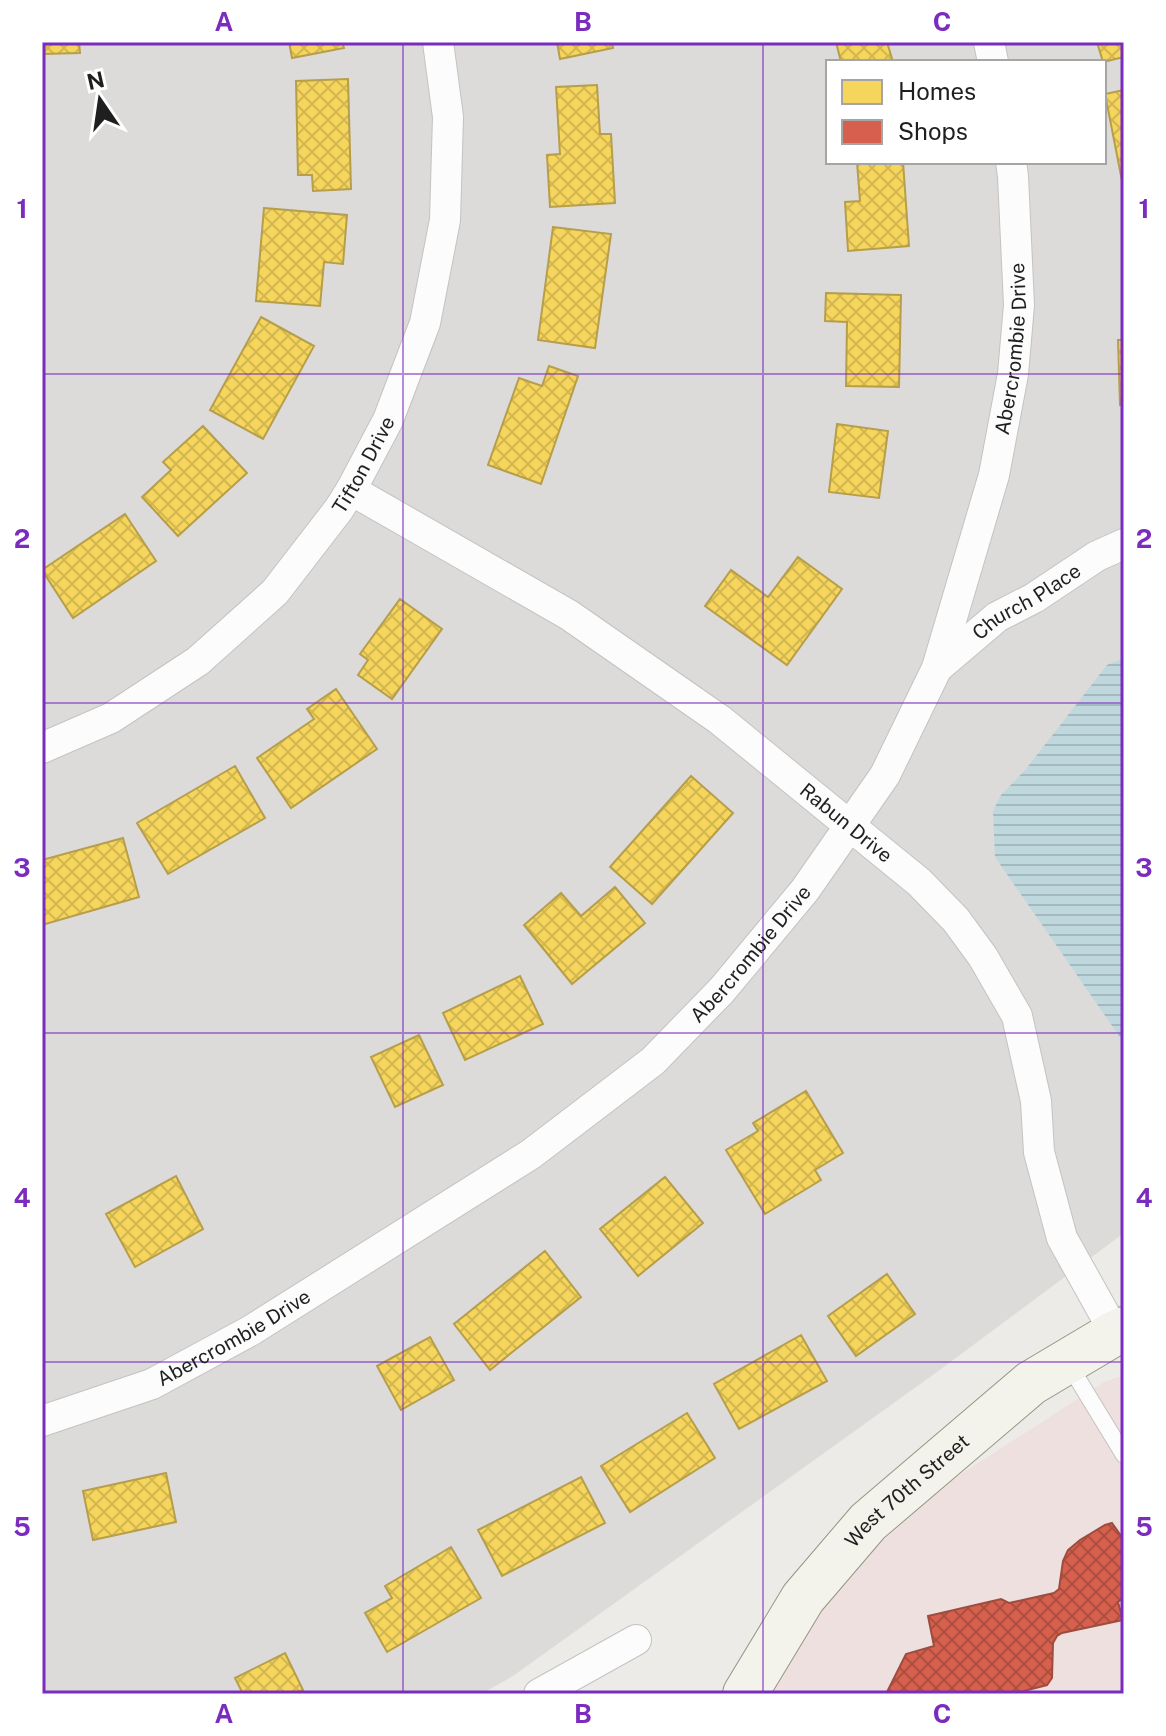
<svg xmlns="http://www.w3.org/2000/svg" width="1166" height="1736" font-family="'Public Sans',sans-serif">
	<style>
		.residential { fill: #dcdbd9; fill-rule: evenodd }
		.commercial { fill: #eee0df }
		.water { fill: url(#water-rules) }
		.homes { fill: url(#homes-cross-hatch); stroke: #b69e4a; stroke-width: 2 }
		.shops { fill: url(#shops-cross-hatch); stroke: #9f4c3f; stroke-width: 2 }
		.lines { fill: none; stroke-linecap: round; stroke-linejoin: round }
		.lane-casing { stroke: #c4c3c2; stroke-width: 18 }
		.street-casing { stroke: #c4c3c2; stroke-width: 32 }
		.secondary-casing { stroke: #949581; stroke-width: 46 }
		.lane { stroke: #fcfcfc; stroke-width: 16 }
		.street { stroke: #fcfcfc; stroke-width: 30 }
		.secondary { stroke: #f3f3eb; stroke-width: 44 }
		.grid { fill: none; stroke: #7b2cbf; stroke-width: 2; stroke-opacity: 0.55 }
		.labels { text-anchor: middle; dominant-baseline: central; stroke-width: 8; stroke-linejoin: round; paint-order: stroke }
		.street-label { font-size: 20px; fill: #1f1f1f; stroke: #fff }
		.neatline { fill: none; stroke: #7b2cbf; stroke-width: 3 }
		.grid-label { font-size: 26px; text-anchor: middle; font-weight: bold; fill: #7b2cbf }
	</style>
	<defs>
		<pattern id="water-rules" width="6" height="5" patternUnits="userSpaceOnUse" patternTransform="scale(2)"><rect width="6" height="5" fill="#bed8de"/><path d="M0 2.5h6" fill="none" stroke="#a3b9be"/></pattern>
		<pattern id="homes-cross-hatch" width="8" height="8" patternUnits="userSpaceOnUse" patternTransform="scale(2)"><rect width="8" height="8" fill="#f6d55c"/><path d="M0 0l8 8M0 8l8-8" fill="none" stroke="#d2b650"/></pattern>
		<pattern id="shops-cross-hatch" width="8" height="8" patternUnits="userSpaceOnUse" patternTransform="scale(2)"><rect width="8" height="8" fill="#d6604d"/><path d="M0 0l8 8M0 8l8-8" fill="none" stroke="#ad4f3f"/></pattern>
	</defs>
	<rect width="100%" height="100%" fill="#edebe8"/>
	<path class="residential" d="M 42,42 L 1124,42 L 1124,1233 L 937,1372 L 513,1676 L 481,1694 L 42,1694 ZM 828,62 L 1104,62 L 1104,162 L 828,162 Z"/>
	<path class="commercial" d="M 1124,1375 L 1124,1694 L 759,1694 L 809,1608 L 944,1485 L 1104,1382 Z"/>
	<path class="water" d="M 1124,658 L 1124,1043 L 995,857 L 993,811 L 1001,795 L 1026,769 L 1107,665 Z"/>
	<path class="homes" d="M 42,42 L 79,42 L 80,53 L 42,54 Z
		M 289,42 L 342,42 L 344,48 L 292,58 Z
		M 557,42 L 612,42 L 613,48 L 560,59 Z
		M 836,42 L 887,42 L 893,62 L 841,62 Z
		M 1097,42 L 1124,42 L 1124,57 L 1103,62 Z
		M 348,79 L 351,189 L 313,191 L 312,175 L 298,175 L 296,81 Z
		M 597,85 L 600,134 L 611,134 L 615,203 L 550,207 L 547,155 L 560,154 L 556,87 Z
		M 1124,90 L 1124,191 L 1105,94 Z
		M 857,162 L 903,162 L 909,246 L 848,251 L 845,202 L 860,201 Z
		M 264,208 L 347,215 L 343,264 L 324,262 L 320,306 L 256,301 Z
		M 553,227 L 611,234 L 595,348 L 538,340 Z
		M 826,293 L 901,295 L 899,387 L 846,386 L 847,322 L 825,321 Z
		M 261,317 L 314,346 L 263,439 L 210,410 Z
		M 1118,340 L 1124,340 L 1124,404 L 1120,405 Z
		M 549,366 L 578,376 L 541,484 L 488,465 L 519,378 L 542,386 Z
		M 837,424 L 888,431 L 879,498 L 829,492 Z
		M 203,426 L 247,473 L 178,536 L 142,497 L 171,470 L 163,462 Z
		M 125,514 L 156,561 L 73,618 L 42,570 Z
		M 798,557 L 842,589 L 787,665 L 705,606 L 731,570 L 768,597 Z
		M 400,599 L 442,629 L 392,699 L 358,675 L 368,660 L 360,654 Z
		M 336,689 L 377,749 L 291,808 L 257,758 L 314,719 L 307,709 Z
		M 235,766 L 265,818 L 168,874 L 137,823 Z
		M 691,776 L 733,813 L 652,904 L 610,867 Z
		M 123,838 L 139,897 L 42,925 L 42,860 Z
		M 615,887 L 645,923 L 572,984 L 524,925 L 561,893 L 581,916 Z
		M 520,976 L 543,1024 L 465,1060 L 443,1013 Z
		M 419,1035 L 443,1085 L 395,1107 L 371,1057 Z
		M 806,1091 L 843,1153 L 815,1170 L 821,1180 L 765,1214 L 726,1150 L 758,1131 L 753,1123 Z
		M 176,1176 L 203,1229 L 135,1267 L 106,1214 Z
		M 665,1177 L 703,1223 L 638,1276 L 600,1229 Z
		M 545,1251 L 581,1297 L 490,1370 L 454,1324 Z
		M 887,1274 L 915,1314 L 856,1356 L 828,1316 Z
		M 801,1335 L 827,1381 L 739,1429 L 714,1384 Z
		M 430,1337 L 454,1380 L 401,1410 L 377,1366 Z
		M 687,1413 L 715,1458 L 630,1512 L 601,1466 Z
		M 166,1473 L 176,1522 L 93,1540 L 83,1491 Z
		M 581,1477 L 605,1523 L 502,1576 L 478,1530 Z
		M 451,1547 L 481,1598 L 387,1652 L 365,1613 L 392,1598 L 385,1586 Z
		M 285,1653 L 303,1690 L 294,1694 L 243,1694 L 235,1678 Z"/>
	<path class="shops" d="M 1112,1523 L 1124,1540 L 1124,1598 L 1118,1602 L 1123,1620 L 1062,1633 L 1057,1636 L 1053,1643 L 1052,1678 L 1047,1685 L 1012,1694 L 886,1694 L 906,1654 L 934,1646 L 928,1616 L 1001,1599 L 1009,1603 L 1054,1593 L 1059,1589 L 1063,1561 L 1068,1550 L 1080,1540 L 1105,1525 Z"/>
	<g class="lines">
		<defs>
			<path id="lane" d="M 1068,1363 L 1124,1455"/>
			<g id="street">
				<path d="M 989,42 L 993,62"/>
				<path id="s1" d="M 351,490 L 569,615 L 720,720 L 919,882 L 956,920 L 983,957 L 1017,1016 L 1036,1101 L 1039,1152 L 1062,1238 L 1115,1333"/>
				<path id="s2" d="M 937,668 L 997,617 L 1034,598 L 1097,556 L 1124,544"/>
				<path id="s3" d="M 42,748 L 111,718 L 198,661 L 275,592 L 339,509 L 351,490 L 388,420 L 425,323 L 445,220 L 448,117 L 438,42"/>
				<path id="s4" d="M 42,1421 L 152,1384 L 250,1331 L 531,1154 L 653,1061 L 722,990 L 805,890 L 885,775 L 937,668 L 994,475 L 1013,374 L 1019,305 L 1013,176 L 1011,162"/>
				<path d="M 539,1694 L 636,1640"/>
			</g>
			<g id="secondary">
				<path id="s5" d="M 745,1694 L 803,1598 L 868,1522 L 1031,1383 L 1115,1333 L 1124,1329"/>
			</g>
		</defs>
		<use href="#lane" class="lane-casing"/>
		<use href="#street" class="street-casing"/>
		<use href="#secondary" class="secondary-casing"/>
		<use href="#lane" class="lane"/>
		<use href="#street" class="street"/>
		<use href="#secondary" class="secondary"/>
	</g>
	<path class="grid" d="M 403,42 L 403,1694M 763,42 L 763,1694M 42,374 L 1124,374M 42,703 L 1124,703M 42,1033 L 1124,1033M 42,1362 L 1124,1362"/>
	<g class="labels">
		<g class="street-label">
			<text stroke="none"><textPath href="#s4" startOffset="1530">Abercrombie Drive</textPath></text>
			<text stroke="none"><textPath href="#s3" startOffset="438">Tifton Drive</textPath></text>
			<text stroke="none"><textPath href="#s2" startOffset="112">Church Place</textPath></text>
			<text stroke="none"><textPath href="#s1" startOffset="598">Rabun Drive</textPath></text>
			<text stroke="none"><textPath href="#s4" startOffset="858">Abercrombie Drive</textPath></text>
			<text stroke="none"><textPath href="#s4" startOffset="210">Abercrombie Drive</textPath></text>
			<text stroke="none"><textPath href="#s5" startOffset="262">West 70th Street</textPath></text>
		</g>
	</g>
	<rect width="1166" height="1736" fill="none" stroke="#ffffff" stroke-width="88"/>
	<rect x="826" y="60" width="280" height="104" fill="#ffffff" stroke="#a5a5a5" stroke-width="2"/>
	<rect x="842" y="80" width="40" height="24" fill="#f6d55c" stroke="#a5a5a5" stroke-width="2"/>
	<text x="898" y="100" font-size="24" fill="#1f1f1f">Homes</text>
	<rect x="842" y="120" width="40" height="24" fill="#d6604d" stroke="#a5a5a5" stroke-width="2"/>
	<text x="898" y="140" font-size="24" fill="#1f1f1f">Shops</text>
	<g transform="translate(100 100) rotate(347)" stroke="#ffffff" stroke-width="6" paint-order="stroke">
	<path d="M0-6L14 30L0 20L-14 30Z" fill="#1f1f1f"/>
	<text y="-12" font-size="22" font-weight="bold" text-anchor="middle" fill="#1f1f1f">N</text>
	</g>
	<rect x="44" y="44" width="1078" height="1648" class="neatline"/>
	<g class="grid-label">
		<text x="224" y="31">A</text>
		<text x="583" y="31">B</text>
		<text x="942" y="31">C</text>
		<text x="22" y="218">1</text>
		<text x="1144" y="218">1</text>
		<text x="22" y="548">2</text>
		<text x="1144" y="548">2</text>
		<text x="22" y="877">3</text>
		<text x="1144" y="877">3</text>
		<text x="22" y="1207">4</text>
		<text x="1144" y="1207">4</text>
		<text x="22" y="1536">5</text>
		<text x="1144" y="1536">5</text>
		<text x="224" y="1723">A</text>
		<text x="583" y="1723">B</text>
		<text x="942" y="1723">C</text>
	</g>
</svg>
